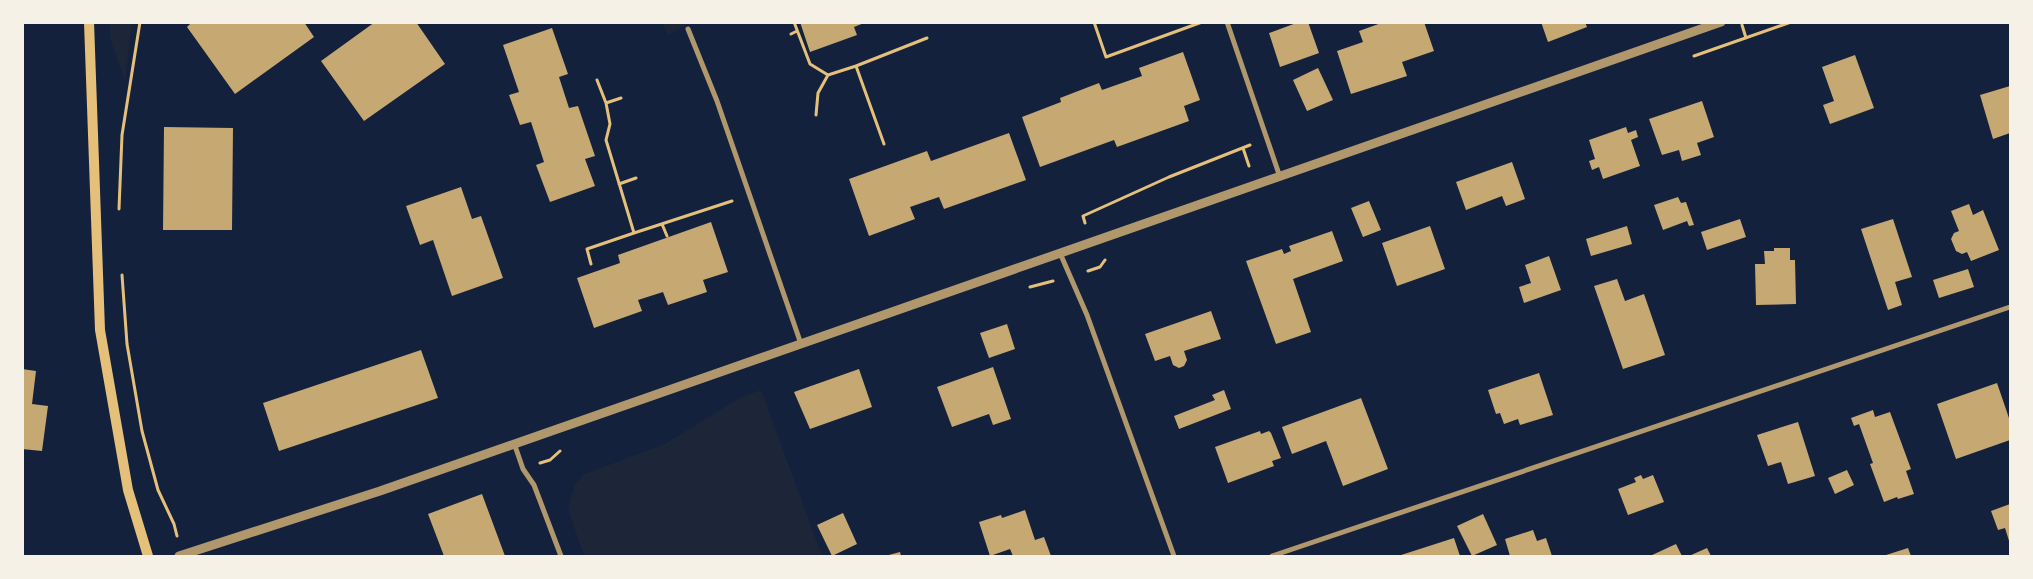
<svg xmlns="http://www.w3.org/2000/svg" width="2033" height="579" font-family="'Open Sans',sans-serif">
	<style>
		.green { fill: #1d2539 }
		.building { fill: #c6a872 }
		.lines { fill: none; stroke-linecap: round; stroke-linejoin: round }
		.path { stroke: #e5c07b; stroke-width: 3 }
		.minor { stroke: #b1986c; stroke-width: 5 }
		.tertiary { stroke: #b1986c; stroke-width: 9 }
		.secondary { stroke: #e5c07b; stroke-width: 10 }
	</style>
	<rect width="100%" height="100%" fill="#14213d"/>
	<path class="green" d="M 110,23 L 132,23 L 125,81 L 110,38 Z
		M 662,23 L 689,23 L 668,35 Z
		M 761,390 L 822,556 L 584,556 L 568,509 L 575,484 L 585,474 L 665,444 L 738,399 Z"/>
	<path class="building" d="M 192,22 L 304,22 L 314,37 L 235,94 L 187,27 Z
		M 375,22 L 416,22 L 445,64 L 364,121 L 321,61 Z
		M 800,22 L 864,22 L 864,23 L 854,27 L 857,35 L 810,52 Z
		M 1299,22 L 1308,22 L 1319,53 L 1280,67 L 1269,33 Z
		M 1384,22 L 1424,22 L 1434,51 L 1402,62 L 1407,76 L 1351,94 L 1337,51 L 1363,42 L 1359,31 Z
		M 1541,22 L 1585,22 L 1587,27 L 1548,42 Z
		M 552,28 L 568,74 L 559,77 L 569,108 L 578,106 L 595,156 L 585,159 L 595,186 L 550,202 L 536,165 L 544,162 L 531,122 L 520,125 L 509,95 L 519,92 L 503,45 Z
		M 1183,52 L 1200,100 L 1184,106 L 1189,121 L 1117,147 L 1114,140 L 1040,167 L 1022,117 L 1061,102 L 1060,98 L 1099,83 L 1102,90 L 1142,76 L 1139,68 Z
		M 1855,55 L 1874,108 L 1830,124 L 1823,105 L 1834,101 L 1822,67 Z
		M 1318,68 L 1333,100 L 1307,111 L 1293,80 Z
		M 2010,86 L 2010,133 L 1993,139 L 1980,95 Z
		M 1702,101 L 1714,137 L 1697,143 L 1701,155 L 1682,161 L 1679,150 L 1662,155 L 1649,119 Z
		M 164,127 L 233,128 L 232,230 L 163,230 Z
		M 1626,127 L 1628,133 L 1636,130 L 1638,137 L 1631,140 L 1640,166 L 1603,179 L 1599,167 L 1592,170 L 1589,161 L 1595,159 L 1589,140 Z
		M 1009,133 L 1026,180 L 944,209 L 939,197 L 910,207 L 915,219 L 869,236 L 849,179 L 927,151 L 931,161 Z
		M 1512,162 L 1525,199 L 1506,206 L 1502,196 L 1466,210 L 1456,182 Z
		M 461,187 L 472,219 L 481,216 L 503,278 L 452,296 L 433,240 L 420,245 L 406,206 Z
		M 1678,197 L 1681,203 L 1686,202 L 1694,225 L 1689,226 L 1687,221 L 1663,230 L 1654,205 Z
		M 1369,201 L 1381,230 L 1363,237 L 1351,208 Z
		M 1969,204 L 1973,215 L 1983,210 L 1999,250 L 1971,261 L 1967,252 L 1962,254 L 1956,251 L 1951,239 L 1954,233 L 1959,231 L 1951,211 Z
		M 1740,219 L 1746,237 L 1707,250 L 1701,232 Z
		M 1893,219 L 1912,277 L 1895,282 L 1902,305 L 1888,310 L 1861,229 Z
		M 711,222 L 728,272 L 703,280 L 707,292 L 668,305 L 663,292 L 638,300 L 642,311 L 594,328 L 577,278 L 620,263 L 618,255 Z
		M 1430,226 L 1445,269 L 1397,286 L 1382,243 Z
		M 1627,226 L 1632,244 L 1591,256 L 1586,239 Z
		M 1332,231 L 1343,261 L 1293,279 L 1311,332 L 1276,344 L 1246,261 L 1282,249 L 1284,254 L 1291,251 L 1289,246 Z
		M 1774,248 L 1790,248 L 1790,260 L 1795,260 L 1796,304 L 1756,305 L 1755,264 L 1765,264 L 1764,251 L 1774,251 Z
		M 1549,256 L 1561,290 L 1524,303 L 1519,287 L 1531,283 L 1525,265 Z
		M 1968,269 L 1974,287 L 1939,298 L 1933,280 Z
		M 1617,279 L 1625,301 L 1644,294 L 1665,355 L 1623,369 L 1594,286 Z
		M 1211,311 L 1221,339 L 1184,351 L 1187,360 L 1184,366 L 1179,368 L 1173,365 L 1170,356 L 1155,361 L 1145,334 Z
		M 1007,324 L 1015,349 L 989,358 L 980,333 Z
		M 421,350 L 438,398 L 279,451 L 263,403 Z
		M 993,367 L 1011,419 L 993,425 L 989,414 L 952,427 L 937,387 Z
		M 22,369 L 36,371 L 32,404 L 48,406 L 42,451 L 22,449 Z
		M 859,369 L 872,407 L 810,429 L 794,392 Z
		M 1539,373 L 1553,415 L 1520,425 L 1518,419 L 1504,424 L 1500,413 L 1496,414 L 1488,390 Z
		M 1997,383 L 2010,421 L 2010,440 L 1956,459 L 1937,404 Z
		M 1224,390 L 1231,409 L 1179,429 L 1174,416 L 1215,400 L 1212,395 Z
		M 1361,398 L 1388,469 L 1343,486 L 1326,441 L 1292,454 L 1282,427 Z
		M 1873,410 L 1875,417 L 1890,412 L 1911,469 L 1906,471 L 1914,494 L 1898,499 L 1897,497 L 1884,502 L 1870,464 L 1873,463 L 1859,424 L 1854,426 L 1851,418 Z
		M 1798,422 L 1815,476 L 1788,484 L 1781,462 L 1768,466 L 1757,435 Z
		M 1260,431 L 1261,434 L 1269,431 L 1271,433 L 1281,458 L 1272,461 L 1274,466 L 1228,483 L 1215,447 Z
		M 1847,470 L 1854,485 L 1835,494 L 1828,478 Z
		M 1641,475 L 1643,479 L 1653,475 L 1664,502 L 1628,515 L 1618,489 L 1636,482 L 1634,478 Z
		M 482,494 L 505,556 L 444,556 L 428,514 Z
		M 2010,504 L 2010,544 L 2005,528 L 1998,530 L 1991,511 Z
		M 1025,510 L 1035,540 L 1044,537 L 1051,556 L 1013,556 L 1010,549 L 990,556 L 979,522 L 1001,515 L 1002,518 Z
		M 843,513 L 857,544 L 832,556 L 817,525 Z
		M 1483,514 L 1497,545 L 1472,556 L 1457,526 Z
		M 1533,530 L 1537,541 L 1546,538 L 1552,556 L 1510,556 L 1505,539 Z
		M 1454,538 L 1460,556 L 1398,556 Z
		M 1676,544 L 1682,556 L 1650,556 Z
		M 1707,548 L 1711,556 L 1689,556 Z
		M 1908,548 L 1911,556 L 1883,556 Z
		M 900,552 L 901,556 L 885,556 Z"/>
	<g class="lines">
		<path class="path" d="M 794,22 L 810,64 L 828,75 L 856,66 L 884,144
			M 1094,22 L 1106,57 L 1202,22
			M 1742,25 L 1746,38
			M 791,34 L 797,31
			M 1694,56 L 1791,22
			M 856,66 L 927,38
			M 597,80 L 606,103 L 610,124 L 606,140 L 634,233 L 732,201
			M 606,103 L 621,98
			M 816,115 L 818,93 L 828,75
			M 1243,148 L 1249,166
			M 619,184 L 636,178
			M 119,209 L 122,135 L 140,22
			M 1085,223 L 1083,216 L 1169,177 L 1250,145
			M 662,224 L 667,236
			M 591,264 L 587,249 L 634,233
			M 1088,271 L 1100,267 L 1105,260
			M 122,275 L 127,344 L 142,431 L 158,490 L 174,524 L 177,536
			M 1030,287 L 1053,281
			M 540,463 L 550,460 L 560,451"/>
		<path class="minor" d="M 1227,22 L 1280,177
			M 688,29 L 717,101 L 801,344
			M 1060,253 L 1087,315 L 1174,556
			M 514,443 L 523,469 L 534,485 L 561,556
			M 1272,556 L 2010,307"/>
		<path class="tertiary" d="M 179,556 L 380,491 L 1721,22"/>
		<path class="secondary" d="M 89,22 L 100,330 L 128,490 L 148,556"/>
	</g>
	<rect width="2033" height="579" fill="none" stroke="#f6f1e7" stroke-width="48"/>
</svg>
